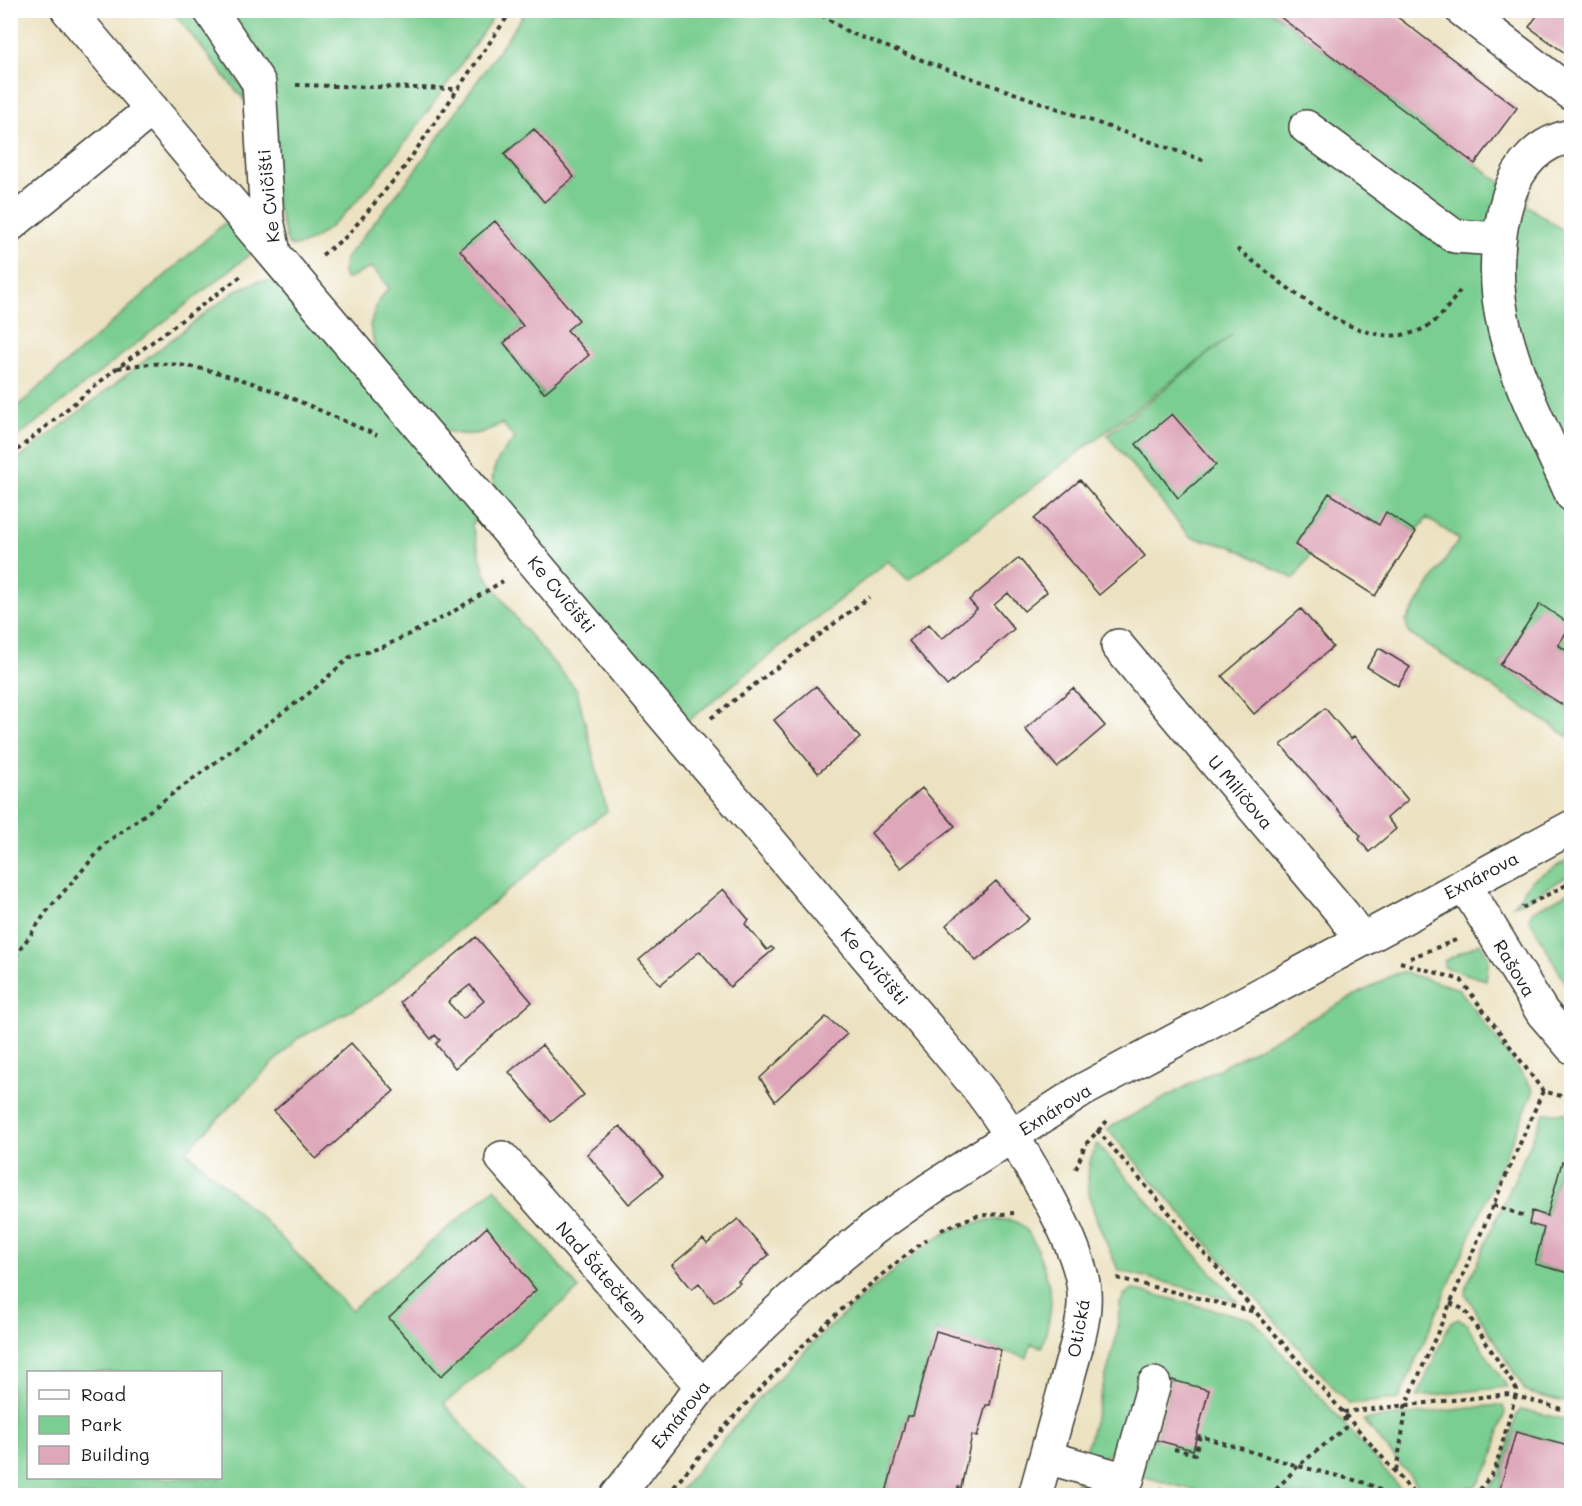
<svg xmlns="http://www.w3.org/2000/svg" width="1582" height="1506" font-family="Mali,sans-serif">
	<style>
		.green { fill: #7ace91; stroke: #4b7556; stroke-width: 1.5; fill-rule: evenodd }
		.building { fill: #dea8ba; fill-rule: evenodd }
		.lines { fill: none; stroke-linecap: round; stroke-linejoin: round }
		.minor-casing { stroke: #3b3a35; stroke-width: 36 }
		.path { stroke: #3b3a35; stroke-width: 4; stroke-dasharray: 4.5 4.5; stroke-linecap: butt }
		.minor { stroke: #fff; stroke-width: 33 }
		.labels { text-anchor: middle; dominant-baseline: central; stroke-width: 4.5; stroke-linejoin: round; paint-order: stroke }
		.street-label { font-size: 18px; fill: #1c1c1c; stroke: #fff }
	</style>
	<rect width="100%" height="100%" fill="#fff"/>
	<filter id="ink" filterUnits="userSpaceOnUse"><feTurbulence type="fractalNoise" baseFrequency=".0167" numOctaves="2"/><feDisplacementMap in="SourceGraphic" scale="12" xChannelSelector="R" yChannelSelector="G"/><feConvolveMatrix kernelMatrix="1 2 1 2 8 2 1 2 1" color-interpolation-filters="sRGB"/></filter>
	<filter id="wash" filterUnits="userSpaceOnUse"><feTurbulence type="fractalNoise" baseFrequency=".008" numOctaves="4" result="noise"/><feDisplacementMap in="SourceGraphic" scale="24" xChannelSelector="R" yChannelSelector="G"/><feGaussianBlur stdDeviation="1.35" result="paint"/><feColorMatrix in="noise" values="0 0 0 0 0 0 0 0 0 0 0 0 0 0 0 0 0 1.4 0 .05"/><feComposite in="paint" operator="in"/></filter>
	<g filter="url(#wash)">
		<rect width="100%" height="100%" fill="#ece2c1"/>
		<path class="green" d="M 172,11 L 194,11 L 243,89 L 244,100 Z
			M 223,11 L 497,11 C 469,51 336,261 288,245 Z
			M 526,11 L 1271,11 L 1500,182 L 1529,194 L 1526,205 L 1571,236 L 1571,654 L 1558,645 L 1571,625 L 1540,605 L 1500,665 L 1571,711 L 1571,738 L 1408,633 L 1406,621 L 1459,539 L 1427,518 L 1416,532 L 1387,513 L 1379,525 L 1329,493 L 1296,544 L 1311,554 L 1294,579 L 1233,547 L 1190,537 L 1107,435 L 1233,334 L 1001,512 L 908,580 L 888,561 L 684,724 L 495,495 C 487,471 499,455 515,439 L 502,423 C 482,435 466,438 444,430 L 377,357 L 370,325 L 378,301 L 389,288 L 372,267 L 346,280 L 343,274 L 345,259 L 412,175 ZM 534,129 L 573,178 L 544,202 L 504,154 ZM 495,221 L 578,320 L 567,330 L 588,355 L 538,397 L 542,392 L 504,343 L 523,326 L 461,250 Z
			M 229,219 L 254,251 L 11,442 L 11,412 Z
			M 259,281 L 277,281 L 477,514 L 472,525 L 485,574 L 521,625 L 577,690 L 607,811 L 550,853 L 529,874 L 371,1000 L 297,1039 L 186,1151 L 267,1223 L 351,1310 L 495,1188 L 579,1289 L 444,1404 L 526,1495 L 11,1496 L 11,465 L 212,308 L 237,290 ZM 28,1372 L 220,1372 L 220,1478 L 28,1478 Z
			M 1571,858 L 1571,874 L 1523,902 L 1513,905 L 1532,880 Z
			M 1571,891 L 1571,993 L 1529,918 L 1533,911 Z
			M 1480,943 L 1489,958 L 1486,980 L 1444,967 L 1444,961 Z
			M 1402,972 L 1459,989 L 1534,1090 L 1399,1399 L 1348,1404 L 1107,1129 L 1393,975 Z
			M 1544,1113 L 1571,1113 L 1571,1165 L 1561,1163 L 1547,1216 L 1533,1211 L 1529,1223 L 1544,1228 L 1535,1264 L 1571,1274 L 1571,1404 L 1526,1392 L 1466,1295 L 1467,1285 Z
			M 1097,1144 L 1237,1301 L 1118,1270 C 1102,1229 1073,1187 1097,1144 Z
			M 988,1220 C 999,1220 1011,1218 1020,1224 C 1036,1235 1050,1283 1051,1301 C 1051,1317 1046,1332 1042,1347 L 1031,1344 L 1027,1358 L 936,1331 L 913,1416 L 907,1416 L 885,1495 L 676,1496 C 752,1401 837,1310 936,1239 L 950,1230 Z
			M 1132,1289 L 1251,1319 L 1256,1323 L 1406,1495 L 1211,1495 L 1141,1476 L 1151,1438 L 1156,1440 L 1172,1380 L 1142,1372 L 1124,1437 L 1116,1449 L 1103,1457 L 1085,1455 L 1116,1338 L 1120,1304 L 1124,1295 Z
			M 1458,1319 L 1466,1323 L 1507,1387 L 1417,1397 L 1450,1323 Z
			M 1498,1405 L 1503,1406 L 1505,1412 L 1491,1463 L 1474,1488 L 1466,1488 L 1463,1495 L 1426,1495 L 1363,1420 Z
			M 1521,1409 L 1571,1421 L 1571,1447 L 1516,1432 L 1498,1495 L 1482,1496 L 1500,1475 L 1516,1416 Z
			M 1078,1476 L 1147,1495 L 1073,1496 Z"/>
		<g id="blocks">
			<path class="building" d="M 1271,10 L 1388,10 L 1517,108 L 1475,164 Z
				M 1541,10 L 1572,10 L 1572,58 L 1529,27 Z
				M 534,129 L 574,177 L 544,202 L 504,154 Z
				M 495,221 L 579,320 L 567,330 L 589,355 L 544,393 L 504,343 L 523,326 L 460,250 Z
				M 1172,414 L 1216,465 L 1178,498 L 1136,444 Z
				M 1080,480 L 1145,556 L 1099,595 L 1034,519 Z
				M 1329,493 L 1379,525 L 1386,512 L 1416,532 L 1375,596 L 1295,545 Z
				M 1019,558 L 1047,592 L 1024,611 L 1008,593 L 994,605 L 1014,629 L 947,686 L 909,641 L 929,624 L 942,639 L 977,609 L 969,600 Z
				M 1540,604 L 1571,625 L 1558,645 L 1572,654 L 1572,711 L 1500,665 Z
				M 1301,609 L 1333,647 L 1254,714 L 1222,676 Z
				M 1379,648 L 1410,667 L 1398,686 L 1367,667 Z
				M 816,686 L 860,738 L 818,773 L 774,720 Z
				M 1073,688 L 1105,726 L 1057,767 L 1025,729 Z
				M 1325,708 L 1351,739 L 1354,736 L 1408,800 L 1387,818 L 1396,829 L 1369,852 L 1359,839 L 1361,836 L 1281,745 Z
				M 922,788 L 955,826 L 901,868 L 871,833 Z
				M 996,881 L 1029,919 L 976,961 L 946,925 Z
				M 723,889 L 749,920 L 745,924 L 767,950 L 771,947 L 774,949 L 730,987 L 700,951 L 660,985 L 639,960 Z
				M 476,937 L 532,1002 L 455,1068 L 436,1044 L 440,1040 L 435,1035 L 431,1039 L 400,1002 ZM 470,985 L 484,1001 L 463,1019 L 448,1002 Z
				M 826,1017 L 847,1034 L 775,1101 L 760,1078 Z
				M 351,1043 L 394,1091 L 316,1159 L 274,1111 Z
				M 542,1045 L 584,1095 L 551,1122 L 509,1072 Z
				M 620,1126 L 663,1176 L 629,1204 L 587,1154 Z
				M 1562,1162 L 1572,1165 L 1572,1274 L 1535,1264 L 1544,1228 L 1529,1224 L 1532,1211 L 1547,1216 Z
				M 738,1219 L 769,1255 L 738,1281 L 740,1283 L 714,1302 L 699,1283 L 692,1289 L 672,1265 L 703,1239 L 707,1244 Z
				M 487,1227 L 536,1290 L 441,1376 L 389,1318 Z
				M 936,1331 L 1001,1350 L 990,1405 L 986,1405 L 977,1437 L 972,1435 L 961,1488 L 958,1487 L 955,1496 L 885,1496 L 907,1416 L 913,1416 Z
				M 1172,1380 L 1209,1390 L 1193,1450 L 1156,1440 Z
				M 1516,1432 L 1572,1447 L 1572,1496 L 1498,1496 Z"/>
		</g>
	</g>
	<g filter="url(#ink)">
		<use href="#blocks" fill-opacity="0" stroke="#3b3a35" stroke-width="1.5"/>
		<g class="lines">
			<defs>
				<path id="minor" d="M 68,10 L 974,1083 C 1008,1125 1081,1239 1084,1292 C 1086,1320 1075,1350 1068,1377 C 1057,1416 1046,1456 1035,1496
					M 210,10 L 259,83 L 267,220 L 274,252
					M 1462,10 L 1572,94
					M 1306,127 L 1454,236 L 1498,239
					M 1572,136 C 1539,142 1519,165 1509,195 C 1473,309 1527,393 1572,495
					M 10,225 L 152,109
					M 1118,646 L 1343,914 L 1361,939
					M 1464,884 L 1542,1012 L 1572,1047
					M 502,1158 L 702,1386
					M 1046,1457 L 1127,1480 L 1154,1384
					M 617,1496 L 702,1386 L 765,1323 L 822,1271 L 873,1229 L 930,1189 L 1083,1090 L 1572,827"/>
			</defs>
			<use href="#minor" class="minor-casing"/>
			<path class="path" d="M 814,10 L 848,32 L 932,64 L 1205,161
				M 296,85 L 457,89
				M 1237,249 C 1284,283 1367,363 1428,326 C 1442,317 1452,301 1462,288
				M 322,255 L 347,236 L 403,169 L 512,10
				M 118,368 C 135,365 152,363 169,364 C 241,370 311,408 377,435
				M 10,456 L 117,368 L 244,274
				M 711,718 L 869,597
				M 1522,908 L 1572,882
				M 1410,958 L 1456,940
				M 1400,962 L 1461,980 L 1543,1091 L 1572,1099
				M 10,964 L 47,911 L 106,843 L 312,691 L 350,657 L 383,647 L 446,616 L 503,581
				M 1097,1130 L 1416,1496
				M 1076,1169 L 1085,1145 L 1107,1121
				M 1493,1205 L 1525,1216
				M 941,1230 L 975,1216 L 1014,1213
				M 1117,1278 L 1255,1312
				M 1450,1303 L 1465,1310 L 1517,1390 L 1495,1470 L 1475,1496
				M 1174,1449 L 1195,1454 L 1200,1436 L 1298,1466 L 1366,1483 L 1392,1496
				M 1396,1471 L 1405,1417 L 1405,1407 L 1543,1091
				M 674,1487 C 748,1395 833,1310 927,1239
				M 1160,1489 L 1183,1496
				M 1270,1496 L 1298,1466 L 1345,1428 L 1344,1412 L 1509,1394 L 1572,1412"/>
			<use href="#minor" class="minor"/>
		</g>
	</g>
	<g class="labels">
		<g class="street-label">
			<text transform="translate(268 196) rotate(-96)">Ke Cvičišti</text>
			<text transform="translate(562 594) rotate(50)">Ke Cvičišti</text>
			<text transform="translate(1241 792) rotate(50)">U Milíčova</text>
			<text transform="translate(1481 875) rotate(-28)">Exnárova</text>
			<text transform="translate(875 966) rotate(50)">Ke Cvičišti</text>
			<text transform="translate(1515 968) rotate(59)">Rašova</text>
			<text transform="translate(1055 1109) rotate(-32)">Exnárova</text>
			<text transform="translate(602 1272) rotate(49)">Nad Šátečkem</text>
			<text transform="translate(1078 1328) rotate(-80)">Otická</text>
			<text transform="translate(680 1414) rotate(-51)">Exnárova</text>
		</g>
	</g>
	<rect width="1582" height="1506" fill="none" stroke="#fff" stroke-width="36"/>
	<rect x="27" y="1371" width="195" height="108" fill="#ffffff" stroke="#a4a4a4" stroke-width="1.5"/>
	<rect x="39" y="1390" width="30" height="9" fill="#ffffff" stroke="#a4a4a4" stroke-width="1.5"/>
	<text x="81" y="1401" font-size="18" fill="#1c1c1c">Road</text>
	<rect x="39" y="1416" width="30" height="18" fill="#7ace91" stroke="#a4a4a4" stroke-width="1.5"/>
	<text x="81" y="1431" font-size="18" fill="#1c1c1c">Park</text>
	<rect x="39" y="1446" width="30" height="18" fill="#dea8ba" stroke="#a4a4a4" stroke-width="1.5"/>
	<text x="81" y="1461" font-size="18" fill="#1c1c1c">Building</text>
</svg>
